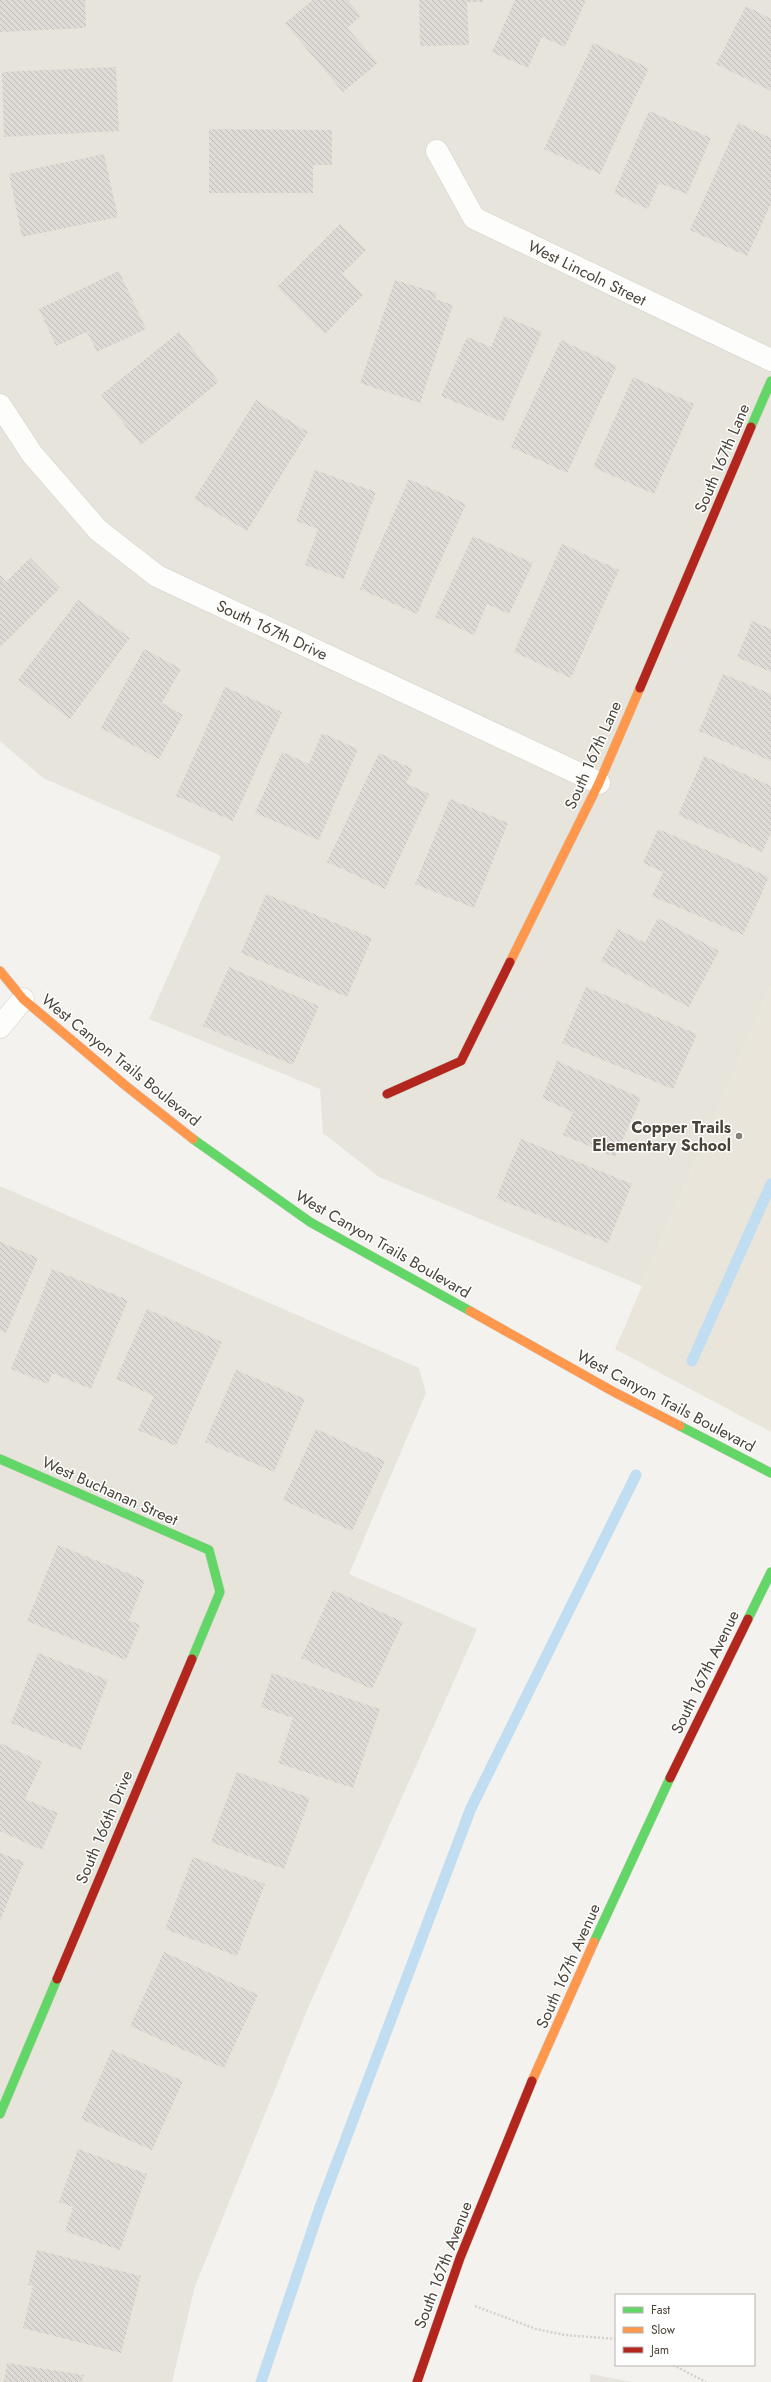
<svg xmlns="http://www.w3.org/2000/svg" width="771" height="2382" font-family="Jost,sans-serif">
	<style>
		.residential { fill: #e7e4dc }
		.education { fill: #eae5da }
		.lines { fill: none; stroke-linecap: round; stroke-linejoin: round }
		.stream { stroke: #c0ddf1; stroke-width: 11 }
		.building { fill: url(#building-back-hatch) }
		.street-casing { stroke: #d2d0cb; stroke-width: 23 }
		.fast-casing { stroke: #d3cfc5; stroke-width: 10 }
		.slow-casing { stroke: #d3cfc5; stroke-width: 10 }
		.jam-casing { stroke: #d3cfc5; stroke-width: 10 }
		.path { stroke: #d3d2cc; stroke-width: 2.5; stroke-dasharray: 2 2; stroke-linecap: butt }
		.street { stroke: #fdfdfc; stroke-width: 22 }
		.fast { stroke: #63d668; stroke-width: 9 }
		.slow { stroke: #ff974d; stroke-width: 9 }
		.jam { stroke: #b3261e; stroke-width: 9 }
		.poi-dot { fill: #868178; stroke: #fff; stroke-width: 1.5 }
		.labels { text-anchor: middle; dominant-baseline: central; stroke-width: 3; stroke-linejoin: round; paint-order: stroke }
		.street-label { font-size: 16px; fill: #4b4439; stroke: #fff }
		.poi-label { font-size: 16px; font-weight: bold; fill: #4b4439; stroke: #fff; text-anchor: end }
	</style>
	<defs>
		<pattern id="building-back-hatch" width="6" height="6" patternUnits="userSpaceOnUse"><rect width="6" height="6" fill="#dedbd6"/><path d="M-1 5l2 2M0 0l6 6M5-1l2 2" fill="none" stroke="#c0bdb8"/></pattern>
	</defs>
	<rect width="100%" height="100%" fill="#f4f2ee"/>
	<path class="residential" d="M0 0H771V987L642 1286 379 1177 323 1133 320 1089 149 1019 221 856 43 778 0 741Z
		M0 1186 419 1368 426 1393 349 1574 477 1629 308 2008 195 2286 172 2382H0Z
		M590 2374 632 2382H590Z"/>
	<path class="education" d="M771 987V1432L615 1349Z"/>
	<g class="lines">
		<path class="stream" d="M692 1361 771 1184
			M261 2382 320 2207 471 1808 636 1475"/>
	</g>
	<path class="building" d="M0 0H85L86 28 0 32Z
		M313 0H348L361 16 347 28 378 63 343 92 285 23Z
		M419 0H483V2H467L469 45 420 46Z
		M515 0H586L565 47 542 37 528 68 492 52Z
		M746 6 771 19V91L716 64Z
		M593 43 649 68 600 174 544 149Z
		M116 67 119 131 4 137 2 72Z
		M649 111 711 138 687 194 659 183 648 209 614 193Z
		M738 123 771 138V204L747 256 690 230Z
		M209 129 332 130V165H313V193H209Z
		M104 154 118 217 22 237 9 174Z
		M340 224 366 250 342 274 363 295 325 334 277 287Z
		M119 271 146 329 97 352 87 332 56 346 39 309Z
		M395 280 437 293 435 299 453 305 420 403 360 383Z
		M504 316 542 332 503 422 441 396 467 337 491 347Z
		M179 332 219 382 141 445 101 395Z
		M561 340 617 366 567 473 511 447Z
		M633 377 694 404 654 494 593 467Z
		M256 400 308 432 247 531 194 499Z
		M315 470 376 492 344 579 305 565 318 529 296 521Z
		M409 479 466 504 417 614 360 589Z
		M473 536 533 563 509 614 487 604 474 635 435 617Z
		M562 544 619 570 571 678 514 652Z
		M30 558 60 588 0 647V575L6 582Z
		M78 600 130 638 70 719 18 680Z
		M752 621 771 629V672L737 657Z
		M144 649 181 669 162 703 183 715 159 759 101 728Z
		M723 674 771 694V761L699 731Z
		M225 687 282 712 233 821 176 796Z
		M322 733 358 749 319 840 255 813 282 752 309 764Z
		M379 753 413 769 406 783 429 794 385 889 327 862Z
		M704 756 771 786V832L762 852 678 815Z
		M450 799 508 823 474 908 415 884Z
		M658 829 769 877 743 935 652 896 663 872 643 863Z
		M266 894 372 938 347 997 241 953Z
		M658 918 719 951 689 1007 601 961 618 929 645 943Z
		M229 967 319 1006 293 1065 203 1026Z
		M586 987 697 1034 673 1089 562 1043Z
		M557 1061 641 1098 615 1157 563 1135 573 1112 542 1098Z
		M521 1139 632 1184 608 1243 496 1198Z
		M0 1242 38 1258 6 1333 0 1330Z
		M52 1269 128 1300 91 1389 52 1373 48 1384 11 1369Z
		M147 1309 222 1342 176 1446 138 1430 154 1396 116 1379Z
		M236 1370 305 1399 274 1472 205 1442Z
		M316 1429 385 1461 352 1531 283 1500Z
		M58 1545 145 1580 129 1620 140 1625 126 1660 27 1621Z
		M333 1590 403 1622 372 1689 301 1658Z
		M38 1653 108 1680 81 1750 11 1723Z
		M272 1673 380 1709 353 1788 278 1763 293 1718 261 1707Z
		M0 1743 42 1762 25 1799 58 1813 42 1850 0 1831Z
		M237 1772 310 1798 284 1869 211 1842Z
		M0 1853 24 1862 0 1921Z
		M193 1857 265 1884 237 1956 165 1929Z
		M164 1952 258 1995 224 2068 130 2026Z
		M112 2050 183 2081 152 2150 81 2119Z
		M78 2149 147 2174 120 2250 65 2231 73 2207 59 2202Z
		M37 2250 141 2276 121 2353 23 2328 33 2286 28 2285Z
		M7 2363 84 2375 82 2382H4Z"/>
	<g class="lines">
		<g class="street-casing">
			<path id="street" d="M437 151 474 218 771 360
				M0 405 32 454 98 530 157 576 599 783
				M0 1027 23 999"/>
		</g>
		<g class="fast-casing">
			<path id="fast" d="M751 427 771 381
				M193 1139 310 1222 470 1311
				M680 1426 771 1473
				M0 1459 209 1550 220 1592 192 1659
				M748 1619 771 1572
				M594 1942 670 1778
				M0 2114 57 1979"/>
		</g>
		<g class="slow-casing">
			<path id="slow" d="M510 962 599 783 640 688
				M0 971 23 999 126 1086 193 1139
				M470 1311 614 1392 680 1426
				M532 2081 594 1942"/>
		</g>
		<g class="jam-casing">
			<path id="jam" d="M640 688 751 427
				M387 1094 461 1061 510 962
				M670 1778 748 1619
				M57 1979 192 1659
				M417 2382 460 2258 532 2081"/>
		</g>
		<path class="path" d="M475 2306 536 2329 565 2335 616 2339
			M673 2365 706 2382"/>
		<use href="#street" class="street"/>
		<use href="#fast" class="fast"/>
		<use href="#slow" class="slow"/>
		<use href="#jam" class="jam"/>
	</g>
	<circle class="poi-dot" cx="739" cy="1136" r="4"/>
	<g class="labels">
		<g class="street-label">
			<text transform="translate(587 273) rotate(26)">West Lincoln Street</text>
			<text transform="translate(722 458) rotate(-67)">South 167th Lane</text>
			<text transform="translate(272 630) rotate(25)">South 167th Drive</text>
			<text transform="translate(593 755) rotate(-66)">South 167th Lane</text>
			<text transform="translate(121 1060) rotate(39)">West Canyon Trails Boulevard</text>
			<text transform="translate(383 1244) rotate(30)">West Canyon Trails Boulevard</text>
			<text transform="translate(666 1401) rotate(28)">West Canyon Trails Boulevard</text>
			<text transform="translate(110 1491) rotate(24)">West Buchanan Street</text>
			<text transform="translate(705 1672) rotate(-64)">South 167th Avenue</text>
			<text transform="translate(104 1827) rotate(-67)">South 166th Drive</text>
			<text transform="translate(568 1966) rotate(-66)">South 167th Avenue</text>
			<text transform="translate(443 2265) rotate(-69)">South 167th Avenue</text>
		</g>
		<g class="poi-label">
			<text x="731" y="1127">Copper Trails<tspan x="731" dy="18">Elementary School</tspan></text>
		</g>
	</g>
	<rect x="615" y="2294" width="140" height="72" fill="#ffffff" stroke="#b7b4b0"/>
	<rect x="623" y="2307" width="20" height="6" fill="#63d668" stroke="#b7b4b0"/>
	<text x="651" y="2314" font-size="12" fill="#4b4439">Fast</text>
	<rect x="623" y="2327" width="20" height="6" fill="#ff974d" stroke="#b7b4b0"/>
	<text x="651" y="2334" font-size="12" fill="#4b4439">Slow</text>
	<rect x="623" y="2347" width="20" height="6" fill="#b3261e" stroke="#b7b4b0"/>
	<text x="651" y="2354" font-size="12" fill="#4b4439">Jam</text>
</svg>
